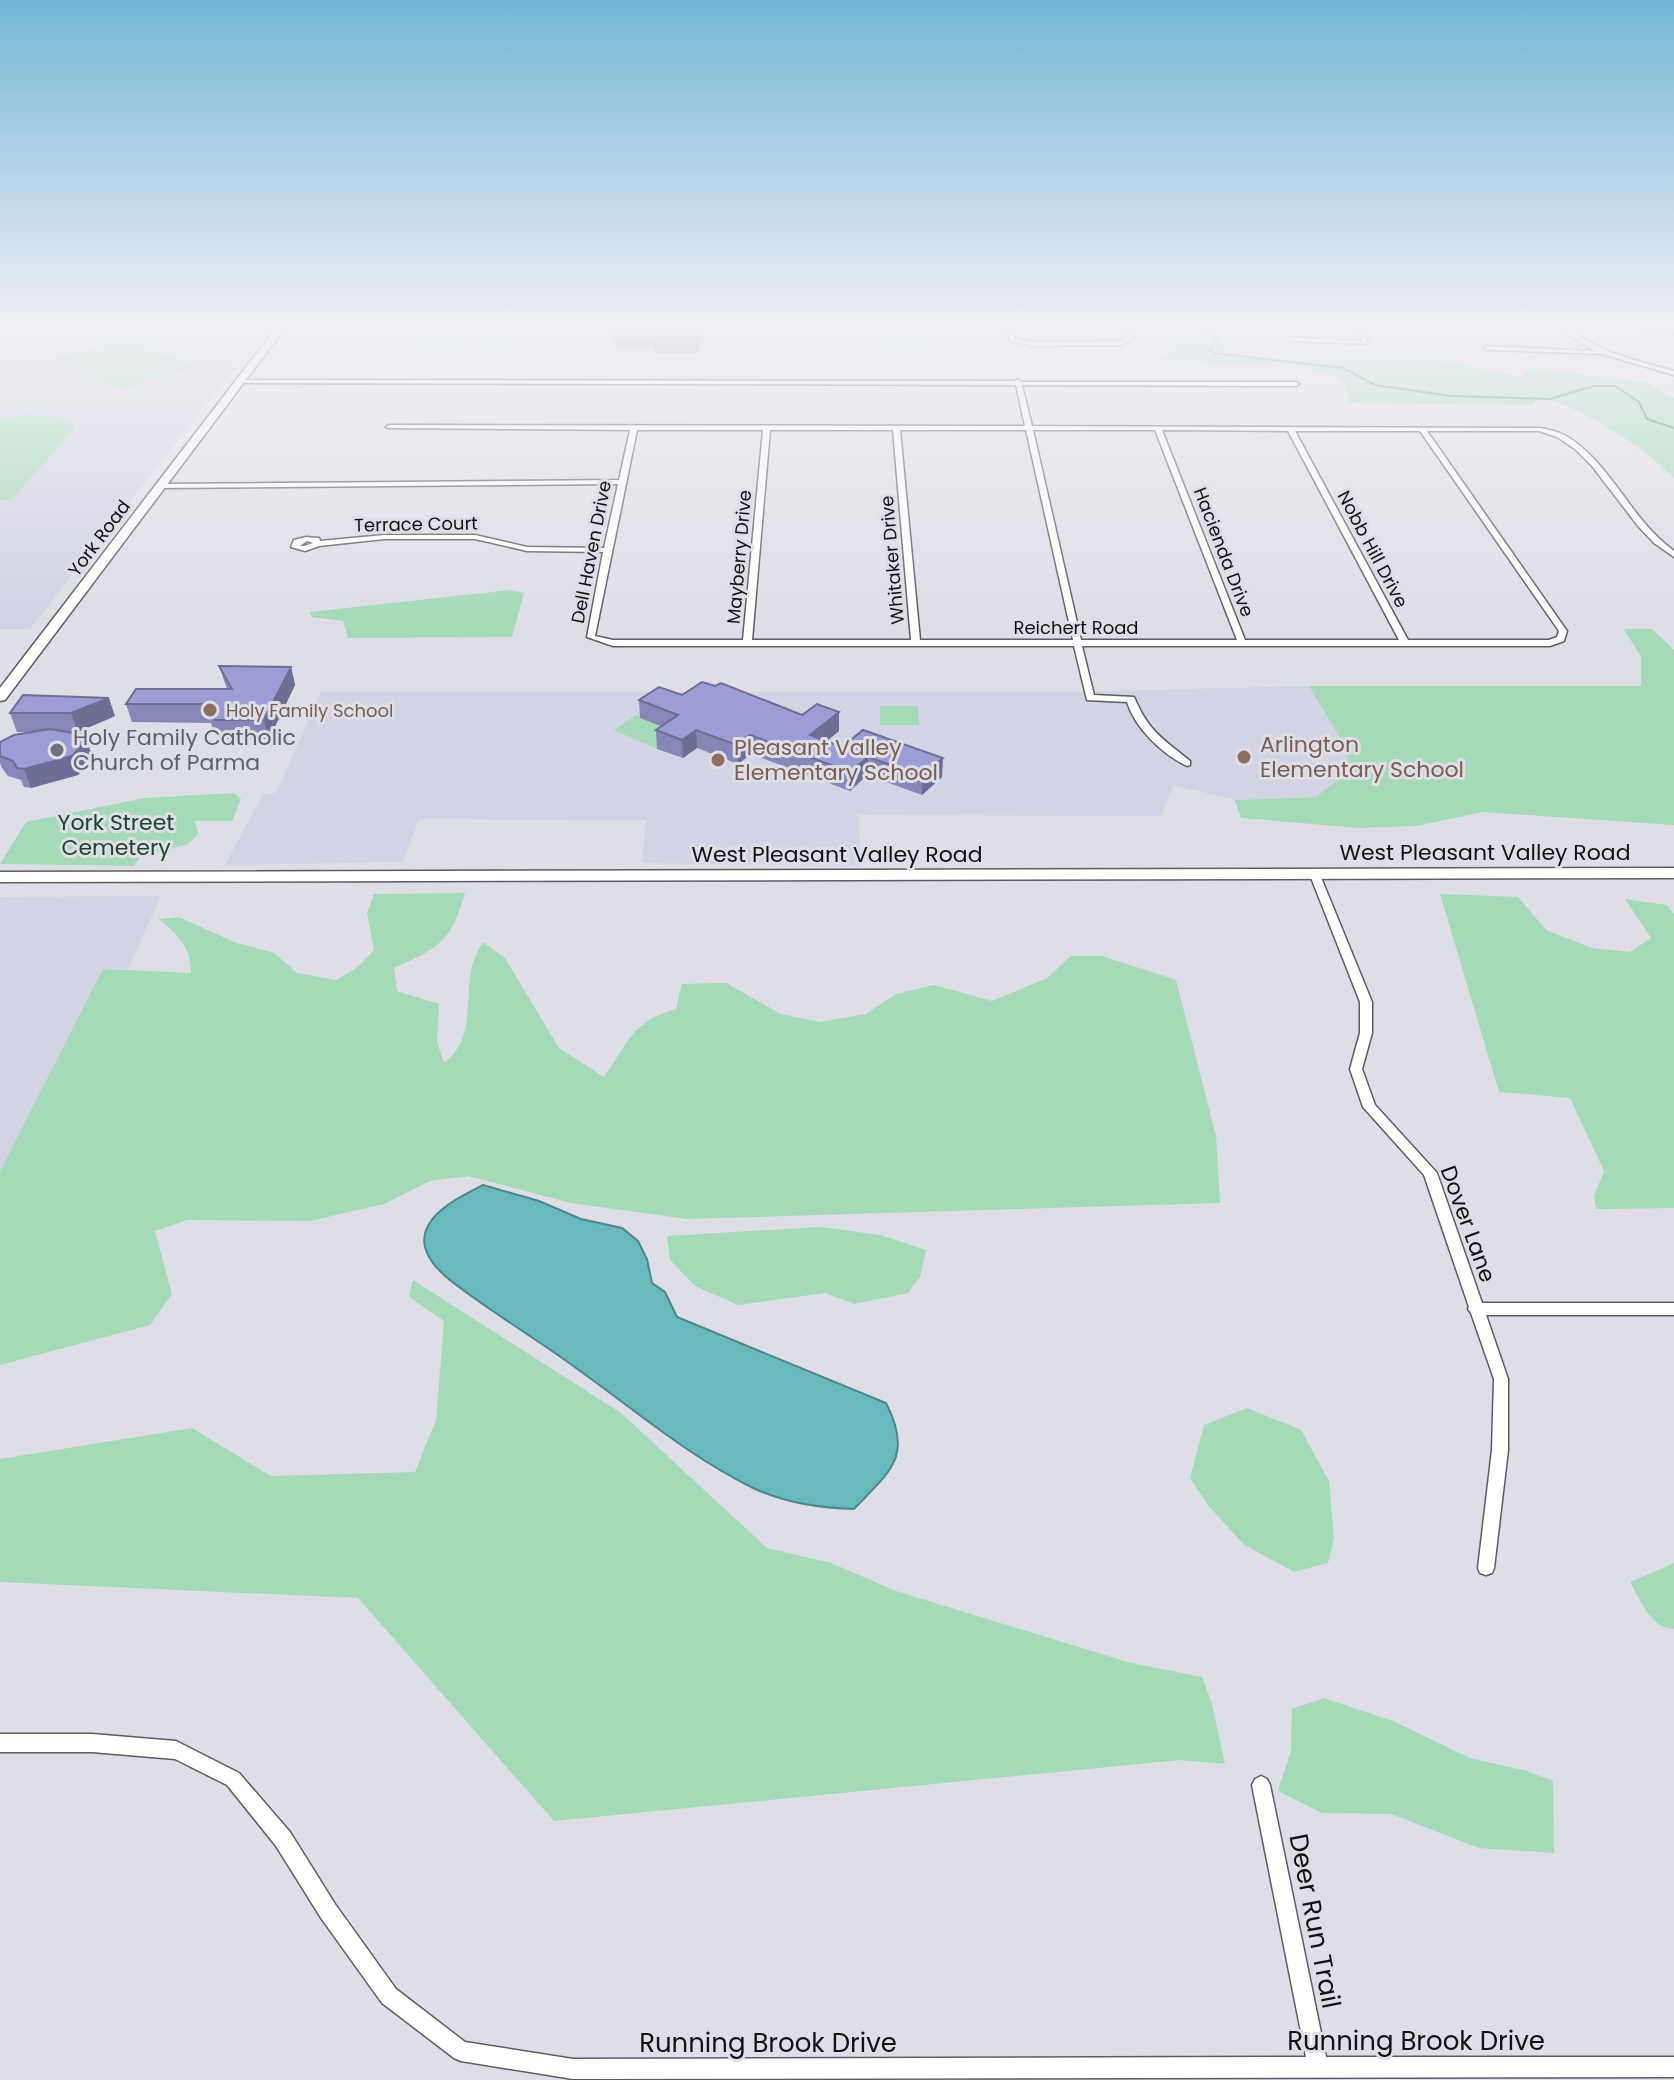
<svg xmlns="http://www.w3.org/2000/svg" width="1674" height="2080" font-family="Poppins,sans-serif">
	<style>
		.built { fill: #d2d3e3 }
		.green { fill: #a5dab8 }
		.water { fill: #67b9bc; stroke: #4e878a; stroke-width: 2 }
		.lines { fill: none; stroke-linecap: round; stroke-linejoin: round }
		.stream { stroke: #4e878a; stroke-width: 2 }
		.minor-casing { stroke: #5c5c64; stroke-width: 3 }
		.secondary-casing { stroke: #5c5c64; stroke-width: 3 }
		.minor { fill: #fff; fill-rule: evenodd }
		.secondary { fill: #fff; fill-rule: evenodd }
		.wall { fill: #8687b6 }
		.shaded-wall { fill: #6d6e94 }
		.building { fill: #9c9dd4; stroke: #6d6e94; stroke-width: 2 }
		.education-dot { fill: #8d6e63; stroke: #dedee7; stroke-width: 3 }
		.worship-dot { fill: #6b7280; stroke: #dedee7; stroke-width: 3 }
		.labels { text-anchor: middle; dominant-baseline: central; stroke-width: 6; stroke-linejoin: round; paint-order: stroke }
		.far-street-label { font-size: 18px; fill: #121216; stroke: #dedee7 }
		.far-education-label { font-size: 18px; fill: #785e54; stroke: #dedee7; text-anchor: start }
		.worship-label { font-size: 22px; fill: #5b616d; stroke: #dedee7; text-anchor: start }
		.education-label { font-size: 22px; fill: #785e54; stroke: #dedee7; text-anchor: start }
		.park-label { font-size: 22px; fill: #19462d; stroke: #dedee7 }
		.street-label { font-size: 22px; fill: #121216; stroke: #dedee7 }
		.near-street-label { font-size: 26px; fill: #121216; stroke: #dedee7 }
	</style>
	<rect width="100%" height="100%" fill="#dedee7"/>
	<path class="built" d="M0 324H269L30 629H0Z
		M480 324H951L962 361 458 362Z
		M1309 686 1343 743 1350 770 1316 797 1235 800 1173 785 1161 816 859 815 860 866 642 863 646 820 419 819 403 862 225 865 263 794 276 793 321 692H1061Z
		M161 896 128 969H103L0 1171V897Z"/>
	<path class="green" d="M449 324H480L467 346H400L424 334 452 331Z
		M488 324H548L538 338 509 344 478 342Z
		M876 324H927L930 344H877Z
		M1173 324H1208L1230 353 1265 360 1434 359 1521 377 1531 368 1647 383 1674 398V478C1643 446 1581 406 1538 397L1533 405 1349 403 1345 383 1331 374 1309 367 1161 360 1184 336Z
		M126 338 196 366 122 390 53 360Z
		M21 415 57 416 73 423 74 429 11 500H0V420Z
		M510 590 524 593 512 637 348 638 343 621 312 617 310 612Z
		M1624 629H1652L1674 650V825L1483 812 1416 826 1360 828 1241 818 1235 800 1316 797 1350 770 1343 743 1309 686H1641V657Z
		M880 706H918L919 725H880Z
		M636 715 679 733 657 749 614 730Z
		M234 793 241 799 232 821H195L198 834 188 844 139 858 134 866 0 864 26 822 145 798Z
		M465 893C451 942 439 948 394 968L397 991 439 1004 437 1042 444 1063C476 1039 464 1000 472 966 474 958 479 949 483 942L505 958 559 1048 604 1077C629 1043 630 1022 676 1009L682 984 726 983 781 1014 820 1022 866 1014 896 994 934 985 992 1001 1047 978 1071 956H1102L1176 980 1216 1136 1220 1203 687 1219 571 1203 468 1176 430 1181 384 1204 310 1221 187 1220 155 1231 172 1294 150 1325 0 1365V1171L103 969 191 973C191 947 179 936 159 919L179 917 234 942 274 953 297 973 336 980 358 967 374 950 367 913 374 894Z
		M1440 894 1518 897 1546 930 1592 948 1630 952 1651 938 1625 899 1667 905 1674 914V1208L1596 1209 1594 1196 1604 1171 1570 1098 1499 1092Z
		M821 1227 880 1235 926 1250 920 1277 908 1293 854 1304 825 1293 738 1305 695 1286 670 1260 667 1236Z
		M413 1280 621 1413 767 1548 831 1563 896 1591 1131 1663 1202 1677 1212 1704 1225 1764 1180 1760 554 1821 358 1598 0 1582V1459L192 1428 271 1476 415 1472 436 1420 444 1321 409 1297Z
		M1247 1408 1301 1430 1329 1481 1334 1538 1328 1563 1294 1572 1243 1544 1208 1505 1190 1478 1204 1425Z
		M1674 1563V1629C1651 1629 1640 1599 1630 1582Z
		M1324 1698 1393 1721 1470 1758 1527 1771 1553 1781 1554 1853 1479 1848 1391 1814 1322 1813 1278 1791 1291 1751 1292 1709Z"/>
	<path class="water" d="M483 1185 539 1201 581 1219 622 1228 638 1241 647 1259 652 1283 665 1292 677 1317 886 1403C914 1457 889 1472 854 1509 818 1508 785 1503 753 1488 688 1456 635 1410 576 1368 535 1338 491 1312 451 1281 441 1273 428 1260 425 1247 418 1216 461 1196 483 1185Z"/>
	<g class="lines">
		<path class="stream" d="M1200 324 1217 341 1209 350 1215 353 1343 368 1375 385 1451 396 1550 399 1594 386H1615L1639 402 1647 419 1674 428
			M1515 324 1551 327
			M1574 328 1653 330 1674 335"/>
		<g class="minor-casing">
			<path id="minor" d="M1001 324H1007L1015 339 1033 342 1120 341 1127 337 1118 324H1124L1134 338 1121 345 1033 346 1011 341Z
				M1351 324H1357L1369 344 1287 341 1284 339 1287 337 1362 341Z
				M1556 324H1563C1596 352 1634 360 1674 371V375L1602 354 1487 350 1484 348 1487 346 1595 351 1570 336Z
				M1018 379 1021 382H1296L1299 384 1296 386 1022 385 1032 426 1541 428C1547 429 1554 431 1560 433 1594 448 1619 492 1642 520 1652 532 1662 542 1674 551V557L1654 543 1638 526 1592 466 1575 449 1557 437 1539 431H1427L1567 631 1564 641 1550 646H1082L1094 695 1134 697C1149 732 1162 738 1190 761V765L1187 766C1162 754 1135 728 1127 702L1087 700 1074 646H613L587 637 603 552 527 551 475 539H384L319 546 305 551 291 547 294 540 306 537 319 538 320 541 384 535H475L527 547 604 548 618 484 160 488 156 486 160 484 619 480 630 430 387 428 386 427 389 425 1025 426 1016 385 238 383V381L240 380 1015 381ZM637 430H763L743 640H613L595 636ZM770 430H893L911 640H752ZM900 430H1026L1073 640H920ZM1033 430H1155L1237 640H1081ZM1162 430 1288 431 1399 640H1245ZM1295 431H1420L1559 631 1557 637 1549 640H1408ZM307 541 313 543 304 546H300Z
				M1315 872 1320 875 1372 1002V1033L1362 1069 1375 1105 1437 1173 1482 1303H1674V1315H1486L1508 1379V1450L1494 1568 1492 1573 1486 1575 1480 1573 1478 1568 1492 1450 1494 1379 1471 1313 1468 1309 1469 1307 1424 1175 1363 1107 1350 1069 1360 1033V1002L1310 875Z
				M0 1734H92L176 1741 239 1773 290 1832 335 1904 396 1989 465 2042 573 2059 1306 2057 1252 1785 1255 1779 1261 1776 1267 1779 1270 1785 1326 2057H1674V2077L573 2079 461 2061 454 2058 382 2003 321 1918 276 1846 227 1785 175 1759 92 1752H0Z"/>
		</g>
		<g class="secondary-casing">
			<path id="secondary" d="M279 324H288L5 700 0 701V688Z
				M1674 868V878L0 882V872Z"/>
		</g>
		<use href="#minor" class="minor"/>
		<use href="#secondary" class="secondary"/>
	</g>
	<path class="wall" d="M703 324 698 353H655L654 347H614L613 340Z
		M219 666 291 667 295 685 269 739H221L215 735 211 723 132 722 126 704 227 689Z
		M23 695 115 716 78 732H67L85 735 91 753 90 763 78 775 31 788 24 787 21 780 8 776 2 768 0 763V742L32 732H17L10 713Z
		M682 695 839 731 826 741 942 777 922 795 867 775 850 791 751 754 738 764 697 748 683 758 657 749 656 730 661 726 640 718 639 700Z"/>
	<path class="shaded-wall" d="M701 324H703L698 353 697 346Z
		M291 667 295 685 269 739 264 720Z
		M109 698 115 716 78 732 71 713Z
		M839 712V731L811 754 810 735Z
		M696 730 697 748 683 758 682 740Z
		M85 735 91 753 90 763 78 775 31 788 24 769Z
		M750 735 751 754 738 764 737 745Z
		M868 757 867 775 850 791V772Z
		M943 758 942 777 922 795V776Z"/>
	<path class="building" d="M618 324H701L697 346H654L655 340H613Z
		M219 666 291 667 264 720H216L210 716 216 704H126L136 689H232Z
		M702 682 715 686 721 683 802 715 817 704 839 712 810 735 842 747 863 730 943 758 922 776 868 757 850 772 750 735 737 745 696 730 682 740 656 730 678 715 639 700 659 687 682 695Z
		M23 695 109 698 71 713H10Z
		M50 729 85 735 83 744 72 756 24 769 17 768 13 761 0 756V742L14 735Z"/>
	<linearGradient id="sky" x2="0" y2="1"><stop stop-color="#74b6d6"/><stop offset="0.53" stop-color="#f0f0f4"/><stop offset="1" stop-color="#f0f0f4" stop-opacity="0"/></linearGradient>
	<rect width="1674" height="616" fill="url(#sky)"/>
	<g class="education-dot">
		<circle cx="210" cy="710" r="8"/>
		<circle cx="1244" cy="757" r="8"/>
		<circle cx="718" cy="760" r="8"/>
	</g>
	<circle class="worship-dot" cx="57" cy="750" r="8"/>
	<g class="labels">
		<g class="far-street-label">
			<text transform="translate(416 524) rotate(-1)">Terrace Court</text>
			<text transform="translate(99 538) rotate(-53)">York Road</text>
			<text transform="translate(1373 549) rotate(62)">Nobb Hill Drive</text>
			<text transform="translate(591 552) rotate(-79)">Dell Haven Drive</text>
			<text transform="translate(1224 552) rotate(69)">Hacienda Drive</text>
			<text transform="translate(739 557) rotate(-85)">Mayberry Drive</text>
			<text transform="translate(892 560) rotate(-95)">Whitaker Drive</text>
			<text x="1076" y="627">Reichert Road</text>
		</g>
		<g class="far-education-label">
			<text x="226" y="710">Holy Family School</text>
		</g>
		<g class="worship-label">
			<text x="73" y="737">Holy Family Catholic<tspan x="73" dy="25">Church of Parma</tspan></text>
		</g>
		<g class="education-label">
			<text x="1260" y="744">Arlington<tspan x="1260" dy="25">Elementary School</tspan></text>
			<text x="734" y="747">Pleasant Valley<tspan x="734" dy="25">Elementary School</tspan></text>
		</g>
		<g class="park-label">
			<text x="116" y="822">York Street<tspan x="116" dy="25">Cemetery</tspan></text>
		</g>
		<g class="street-label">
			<text x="1485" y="852">West Pleasant Valley Road</text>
			<text x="837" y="854">West Pleasant Valley Road</text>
			<text transform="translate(1468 1224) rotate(70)">Dover Lane</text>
		</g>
		<g class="near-street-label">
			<text transform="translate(1315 1921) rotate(79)">Deer Run Trail</text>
			<text x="1416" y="2041">Running Brook Drive</text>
			<text x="768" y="2043">Running Brook Drive</text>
		</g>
	</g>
</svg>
